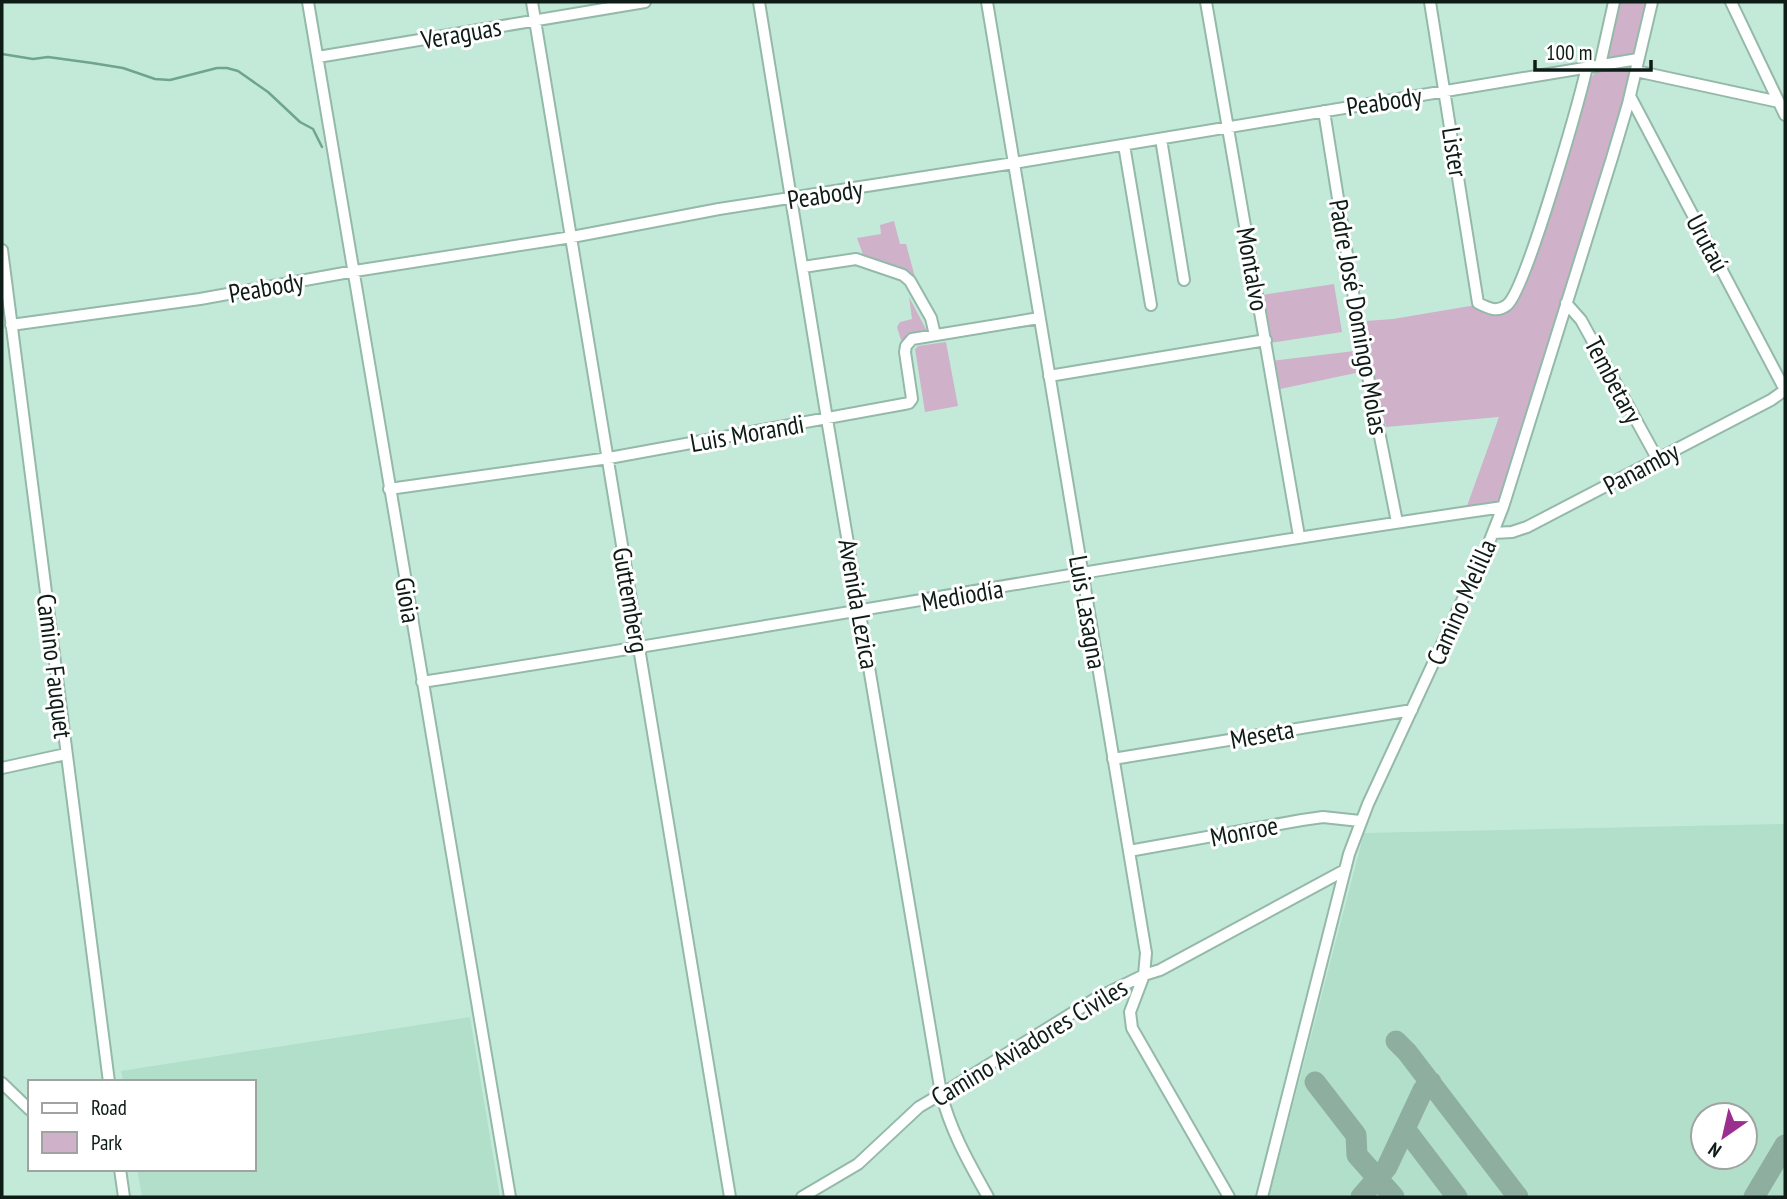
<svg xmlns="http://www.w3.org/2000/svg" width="1787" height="1199" font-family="'PT Sans Narrow',sans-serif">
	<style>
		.built { fill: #b1dfca; fill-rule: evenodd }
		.green { fill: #cfb1c9 }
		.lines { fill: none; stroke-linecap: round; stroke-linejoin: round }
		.stream { stroke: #6fa48e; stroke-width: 2.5 }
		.taxiway { stroke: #8eaea0; stroke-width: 21 }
		.minor-casing { stroke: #94b9a9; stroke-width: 14 }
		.minor { stroke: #fff; stroke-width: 10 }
		.labels { text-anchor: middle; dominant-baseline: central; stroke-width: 6; stroke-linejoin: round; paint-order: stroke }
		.street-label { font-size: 26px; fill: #0e1c17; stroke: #fff }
	</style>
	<rect width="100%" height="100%" fill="#c3ead9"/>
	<path class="built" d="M1785 824V1197H1269L1364 833ZM1703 1115H1745V1157H1703Z
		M470 1017 500 1197H142L137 1169H254V1082H123L121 1071Z"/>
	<path class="green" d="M1617 2H1650L1637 53 1611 58 1606 54Z
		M1630 66 1633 72 1501 500 1498 503 1467 506 1499 417 1386 427 1370 370 1280 389 1271 361 1371 349 1366 321 1393 319 1476 305 1512 307 1519 300 1592 76 1598 71Z
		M894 221 900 244H906L915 277 864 257 857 238 881 234 880 225Z
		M1334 284 1342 332 1270 343 1262 295Z
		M909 297 928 333 902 343 897 327 900 322 912 319Z
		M946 342 958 406 925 412 915 349 918 346Z"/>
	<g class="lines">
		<path class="stream" d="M2 54 33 59 48 57 92 63 123 68 155 79 170 80 217 68H227L238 71 268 92 300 122 313 129 322 147"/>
		<path class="taxiway" d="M1396 1041 1407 1052 1518 1197
			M1315 1082 1356 1135 1357 1155 1394 1197
			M1406 1130 1457 1197
			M1361 1197 1387 1167 1423 1090 1431 1082
			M1754 1197 1785 1145"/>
		<g class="minor-casing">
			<path id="minor" d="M308 2 510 1197
				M532 2 730 1197
				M759 2 827 419 941 1093C951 1132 969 1163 988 1197
				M987 2 1146 953 1144 975 1130 1012 1132 1028 1229 1197
				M1206 2 1299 536
				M1430 2 1478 303C1488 308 1497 313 1507 305 1526 290 1579 101 1587 67
				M1731 2 1785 115
				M318 57 645 2
				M1600 65 1614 2
				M1636 71 1779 102
				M1324 111 1360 336 1397 522
				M1161 139 1184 280
				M1124 145 1151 305
				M2 250 109 1082
				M803 267 856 259 903 275 910 281 931 318 935 335
				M1566 303 1581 320 1658 460
				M11 325 200 299 355 271 572 237 719 209 1014 163 1638 59
				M1049 376 1266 340
				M389 489 609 458 904 404 909 403 912 399 905 352 906 346 912 339 1039 318
				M1493 533 1512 532 1527 527 1771 400 1785 390 1630 96
				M422 682C783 626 1142 559 1503 507
				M1113 759 1412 710
				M2 768 66 754
				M1129 851 1302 820 1323 817 1360 821
				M2 1083 30 1110
				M120 1169 124 1197
				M802 1197 858 1164 919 1107 953 1087 1095 999 1144 975 1160 970 1345 870
				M1262 1197 1349 854 1368 804 1488 545 1503 507 1612 158 1628 104 1652 2"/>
		</g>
		<use href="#minor" class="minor"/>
	</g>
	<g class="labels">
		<g class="street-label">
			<text transform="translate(461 33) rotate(-10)">Veraguas</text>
			<text transform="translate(1384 101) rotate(-9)">Peabody</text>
			<text transform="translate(1455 152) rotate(81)">Lister</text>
			<text transform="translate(825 194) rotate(-9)">Peabody</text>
			<text transform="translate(1708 243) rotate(62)">Urutaú</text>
			<text transform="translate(1253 269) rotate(80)">Montalvo</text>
			<text transform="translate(266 287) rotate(-10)">Peabody</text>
			<text transform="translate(1359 317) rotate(80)">Padre José Domingo Molas</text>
			<text transform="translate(1614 380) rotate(62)">Tembetary</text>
			<text transform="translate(747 433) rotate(-10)">Luis Morandi</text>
			<text transform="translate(1641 468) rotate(-28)">Panamby</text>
			<text transform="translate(962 595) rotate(-10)">Mediodía</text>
			<text transform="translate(408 600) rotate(80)">Gioia</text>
			<text transform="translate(631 600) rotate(80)">Guttemberg</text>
			<text transform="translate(1461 602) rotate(-66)">Camino Melilla</text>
			<text transform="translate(859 604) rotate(80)">Avenida Lezica</text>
			<text transform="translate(1088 612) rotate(80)">Luis Lasagna</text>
			<text transform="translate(55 666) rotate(83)">Camino Fauquet</text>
			<text transform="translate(1262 734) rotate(-10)">Meseta</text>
			<text transform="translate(1244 831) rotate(-11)">Monroe</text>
			<text transform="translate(1029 1042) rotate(-31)">Camino Aviadores Civiles</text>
		</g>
	</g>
	<rect width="1787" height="1199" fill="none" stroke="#0e1c17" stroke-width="7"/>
	<rect x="28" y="1080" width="228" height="91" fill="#ffffff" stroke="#9fa4a2" stroke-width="2"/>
	<rect x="42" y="1103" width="35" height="10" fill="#ffffff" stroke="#9fa4a2" stroke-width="2"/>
	<text x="91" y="1115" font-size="21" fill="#0e1c17">Road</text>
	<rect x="42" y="1132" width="35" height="21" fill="#cfb1c9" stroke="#9fa4a2" stroke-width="2"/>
	<text x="91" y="1150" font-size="21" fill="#0e1c17">Park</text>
	<g transform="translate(1724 1136) rotate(214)"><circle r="33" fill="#ffffff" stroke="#9fa4a2" stroke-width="2"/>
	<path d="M0-5L12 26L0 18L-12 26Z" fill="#9b2f8f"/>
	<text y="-10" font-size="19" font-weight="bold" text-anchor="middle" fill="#0e1c17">N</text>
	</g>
	<path d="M1535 60v10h116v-10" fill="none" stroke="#0e1c17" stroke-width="3.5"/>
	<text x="1546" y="60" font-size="21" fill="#0e1c17" stroke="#ffffff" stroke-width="5" paint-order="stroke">100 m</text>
</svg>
